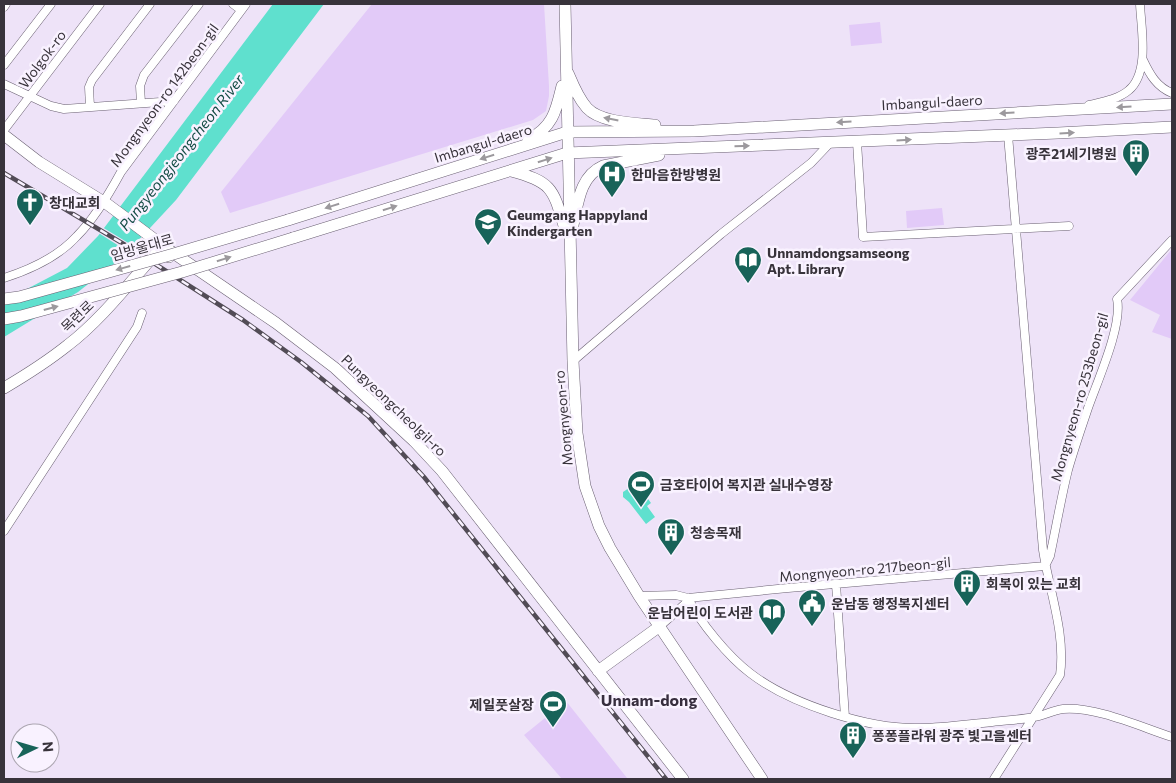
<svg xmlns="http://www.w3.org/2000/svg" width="1176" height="783" font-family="Commissioner,'Noto Sans KR',sans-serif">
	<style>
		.green { fill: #e2caf8 }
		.water { fill: #5fe0ce }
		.pier { fill: #eee3f8 }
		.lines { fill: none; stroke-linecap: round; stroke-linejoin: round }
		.street-casing { stroke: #6a6072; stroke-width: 9 }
		.secondary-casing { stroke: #6a6072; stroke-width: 12 }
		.street { stroke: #fff; stroke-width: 8 }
		.secondary { stroke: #fff; stroke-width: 11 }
		.rail-casing { stroke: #524c56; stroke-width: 4.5 }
		.rail { stroke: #f9f2ff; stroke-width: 2.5; stroke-dasharray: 8; stroke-linecap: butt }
		.secondary-bridge-casing { stroke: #6a6072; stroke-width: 12; stroke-linecap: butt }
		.secondary-bridge { stroke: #fff; stroke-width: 11 }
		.oneway { fill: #9c999d }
		.labels { text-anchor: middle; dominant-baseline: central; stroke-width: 5; stroke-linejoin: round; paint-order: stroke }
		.street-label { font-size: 14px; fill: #38333b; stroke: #f9f2ff }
		.poi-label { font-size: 14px; font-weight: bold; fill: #38333b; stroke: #f9f2ff; text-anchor: start }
		.water-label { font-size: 15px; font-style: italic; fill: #154d46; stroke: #f9f2ff }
		.quarter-label { font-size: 16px; font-weight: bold; fill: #372e3e; stroke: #f9f2ff }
	</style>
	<rect width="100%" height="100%" fill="#eee3f8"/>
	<path class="green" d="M372 4H544L549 86V96L546 111 533 120 230 213 221 192Z
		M880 22 882 43 851 46 849 25Z
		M942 208 944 225 907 228 906 211Z
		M1172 249V339L1152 332 1160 315 1130 300Z
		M566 701 627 778 626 779H562L524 735Z"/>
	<path class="water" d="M273 4H324L176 200 124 256 78 292 4 337V301L67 268 98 236Z
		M629 488 634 490 642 499 646 496 651 503 647 506 655 517 646 524 629 502 623 497V492Z"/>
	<path class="pier" d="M102 227 135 247 130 253 97 232Z"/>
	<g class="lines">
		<g class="street-casing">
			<path id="street" d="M233 4 241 10
				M4 7 6 4
				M1143 60C1150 75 1157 87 1172 93
				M4 65 51 4
				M4 84 51 106 64 109 174 101
				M141 103 140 86 144 75 199 4
				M1089 105C1102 102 1119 99 1129 90 1150 72 1141 28 1140 4
				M90 107 89 87 92 80 150 4
				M4 130 100 4
				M857 142 863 237 1069 226
				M4 278C29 270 59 256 77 236 95 218 109 194 121 172L246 4
				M573 361 721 234 811 163 830 143
				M4 531 137 327 142 313
				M1045 566 1050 556C1056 528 1061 498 1068 470 1074 449 1081 429 1088 408 1097 382 1123 325 1117 299L1172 240
				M836 584 845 717
				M639 596 676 595 688 598 788 588 1045 566
				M688 598C700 623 729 657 750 673 790 704 870 730 921 728 945 728 969 724 992 722 1006 720 1020 720 1034 717 1043 716 1053 710 1063 709 1095 706 1141 727 1172 737
				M660 626 685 604 688 598
				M994 779 1060 675C1066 634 1049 590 1043 550L1008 135"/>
		</g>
		<g class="secondary-casing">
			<path id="secondary" d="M565 4 573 361 577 433 585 486 599 526 610 548 639 596 762 779
				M568 73C573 85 578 98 587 108 601 123 635 123 655 125
				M4 135 39 162 107 204 166 248 276 323 335 368 414 441 442 471 683 779
				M528 140C553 127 556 111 562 86
				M511 171C553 182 553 189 565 229
				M288 220 567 132 694 131 1172 104
				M573 225C578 203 580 176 603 166L659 155
				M293 238 567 153 1058 133 1172 127
				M4 388C26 375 48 361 68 345 101 320 130 282 158 251L169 257
				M598 671 660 626"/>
		</g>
		<use href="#street" class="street"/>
		<use href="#secondary" class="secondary"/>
		<g class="rail-casing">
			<path id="rail" d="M4 173 127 246 243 320 301 362 368 416 424 477 666 779"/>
		</g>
		<use href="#rail" class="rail"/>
		<g class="secondary-bridge-casing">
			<path id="secondary-bridge" d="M4 299 19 297 170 255 288 220
				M4 319 21 316 182 272 293 238"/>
		</g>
		<use href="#secondary-bridge" class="secondary-bridge"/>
	</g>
	<defs><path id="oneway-solid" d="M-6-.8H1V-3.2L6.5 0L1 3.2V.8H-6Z" transform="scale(1.25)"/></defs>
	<g class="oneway">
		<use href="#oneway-solid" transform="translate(1124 107) rotate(177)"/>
		<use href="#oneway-solid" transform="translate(1007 113) rotate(177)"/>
		<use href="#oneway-solid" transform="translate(611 119) rotate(-169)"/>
		<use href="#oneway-solid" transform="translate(844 122) rotate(177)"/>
		<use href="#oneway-solid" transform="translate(1067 133) rotate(-3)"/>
		<use href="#oneway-solid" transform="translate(904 140) rotate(-3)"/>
		<use href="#oneway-solid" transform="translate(742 146) rotate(-2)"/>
		<use href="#oneway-solid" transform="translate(487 157) rotate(163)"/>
		<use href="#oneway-solid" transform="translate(545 160) rotate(-17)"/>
		<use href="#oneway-solid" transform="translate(332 206) rotate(163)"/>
		<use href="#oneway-solid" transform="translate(390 208) rotate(-17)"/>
		<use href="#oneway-solid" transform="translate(224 259) rotate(-17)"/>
		<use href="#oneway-solid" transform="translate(123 268) rotate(164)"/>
		<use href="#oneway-solid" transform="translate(51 308) rotate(-15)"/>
	</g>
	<defs>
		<g id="building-pin" transform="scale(1.4375)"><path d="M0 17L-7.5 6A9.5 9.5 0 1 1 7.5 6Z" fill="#186359" stroke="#f9f2ff"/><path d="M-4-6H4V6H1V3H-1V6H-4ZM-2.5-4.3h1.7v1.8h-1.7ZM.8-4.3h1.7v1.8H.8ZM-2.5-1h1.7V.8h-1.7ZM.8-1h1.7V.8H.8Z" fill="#fff"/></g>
		<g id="hospital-pin" transform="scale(1.4375)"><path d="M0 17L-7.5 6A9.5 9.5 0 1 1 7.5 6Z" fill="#186359" stroke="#f9f2ff"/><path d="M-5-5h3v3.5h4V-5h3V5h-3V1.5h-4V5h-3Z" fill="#fff"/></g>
		<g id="church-pin" transform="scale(1.4375)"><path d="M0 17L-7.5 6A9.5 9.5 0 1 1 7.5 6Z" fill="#186359" stroke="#f9f2ff"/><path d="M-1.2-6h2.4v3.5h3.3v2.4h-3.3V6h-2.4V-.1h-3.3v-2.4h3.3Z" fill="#fff"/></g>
		<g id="school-pin" transform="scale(1.4375)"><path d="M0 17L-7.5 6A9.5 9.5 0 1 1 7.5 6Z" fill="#186359" stroke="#f9f2ff"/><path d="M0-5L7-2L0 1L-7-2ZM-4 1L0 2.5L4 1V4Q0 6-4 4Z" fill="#fff"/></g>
		<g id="library-pin" transform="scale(1.4375)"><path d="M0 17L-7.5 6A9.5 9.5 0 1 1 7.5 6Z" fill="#186359" stroke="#f9f2ff"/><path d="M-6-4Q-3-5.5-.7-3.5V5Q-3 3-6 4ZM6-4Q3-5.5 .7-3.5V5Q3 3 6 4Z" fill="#fff"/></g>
		<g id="stadium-pin" transform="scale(1.4375)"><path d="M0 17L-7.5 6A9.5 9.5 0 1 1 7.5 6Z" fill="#186359" stroke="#f9f2ff"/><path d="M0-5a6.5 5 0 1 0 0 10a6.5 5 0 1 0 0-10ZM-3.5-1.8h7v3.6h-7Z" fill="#fff"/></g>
		<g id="civic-pin" transform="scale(1.4375)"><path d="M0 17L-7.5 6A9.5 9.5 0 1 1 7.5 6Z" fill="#186359" stroke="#f9f2ff"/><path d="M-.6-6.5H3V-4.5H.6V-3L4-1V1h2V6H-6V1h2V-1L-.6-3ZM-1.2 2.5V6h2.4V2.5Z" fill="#fff"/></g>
	</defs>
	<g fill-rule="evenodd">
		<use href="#building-pin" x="1136" y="153"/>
		<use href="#hospital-pin" x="612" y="174"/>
		<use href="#church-pin" x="30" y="202"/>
		<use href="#school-pin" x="488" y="222"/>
		<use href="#library-pin" x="748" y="260"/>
		<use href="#stadium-pin" x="641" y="484"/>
		<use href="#building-pin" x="671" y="532"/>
		<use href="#building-pin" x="967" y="583"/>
		<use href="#civic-pin" x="812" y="603"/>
		<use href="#library-pin" x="772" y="612"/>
		<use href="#stadium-pin" x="553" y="704"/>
		<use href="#building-pin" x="853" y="735"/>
	</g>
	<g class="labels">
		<g class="street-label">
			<text transform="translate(42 59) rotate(-53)">Wolgok-ro</text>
			<text transform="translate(164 95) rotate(-54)">Mongnyeon-ro 142beon-gil</text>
			<text transform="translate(932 102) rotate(-3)">Imbangul-daero</text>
			<text transform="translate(483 143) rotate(-17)">Imbangul-daero</text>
			<text transform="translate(142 247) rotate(-16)">임방울대로</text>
			<text transform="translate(77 316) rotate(-44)">목련로</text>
			<text transform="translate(1079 397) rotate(-74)">Mongnyeon-ro 253beon-gil</text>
			<text transform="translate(394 405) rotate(44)">Pungyeongcheolgil-ro</text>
			<text transform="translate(563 418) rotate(-95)">Mongnyeon-ro</text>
			<text transform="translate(865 569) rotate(-5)">Mongnyeon-ro 217beon-gil</text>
		</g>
		<g class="poi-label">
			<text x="1117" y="153" text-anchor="end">광주21세기병원</text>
			<text x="631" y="174">한마음한방병원</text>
			<text x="49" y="202">창대교회</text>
			<text x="507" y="214">Geumgang Happyland<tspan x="507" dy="16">Kindergarten</tspan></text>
			<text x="767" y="252">Unnamdongsamseong<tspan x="767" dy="16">Apt. Library</tspan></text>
			<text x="660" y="484">금호타이어 복지관 실내수영장</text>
			<text x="690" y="532">청송목재</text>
			<text x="986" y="583">회복이 있는 교회</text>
			<text x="831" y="603">운남동 행정복지센터</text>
			<text x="753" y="612" text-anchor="end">운남어린이 도서관</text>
			<text x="534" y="704" text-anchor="end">제일풋살장</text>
			<text x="872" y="735">퐁퐁플라워 광주 빛고을센터</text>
		</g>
		<g class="water-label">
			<text transform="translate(181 152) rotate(-52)">Pungyeongjeongcheon River</text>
		</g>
		<g class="quarter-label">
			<text x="649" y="699">Unnam-dong</text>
		</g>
	</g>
	<rect width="1176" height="783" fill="none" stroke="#38333b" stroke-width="10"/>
	<g transform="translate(35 748) rotate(85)"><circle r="24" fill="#f9f2ff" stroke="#aca6b1"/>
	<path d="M0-4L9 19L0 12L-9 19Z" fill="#186359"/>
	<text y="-8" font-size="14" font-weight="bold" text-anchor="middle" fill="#38333b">N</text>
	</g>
</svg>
